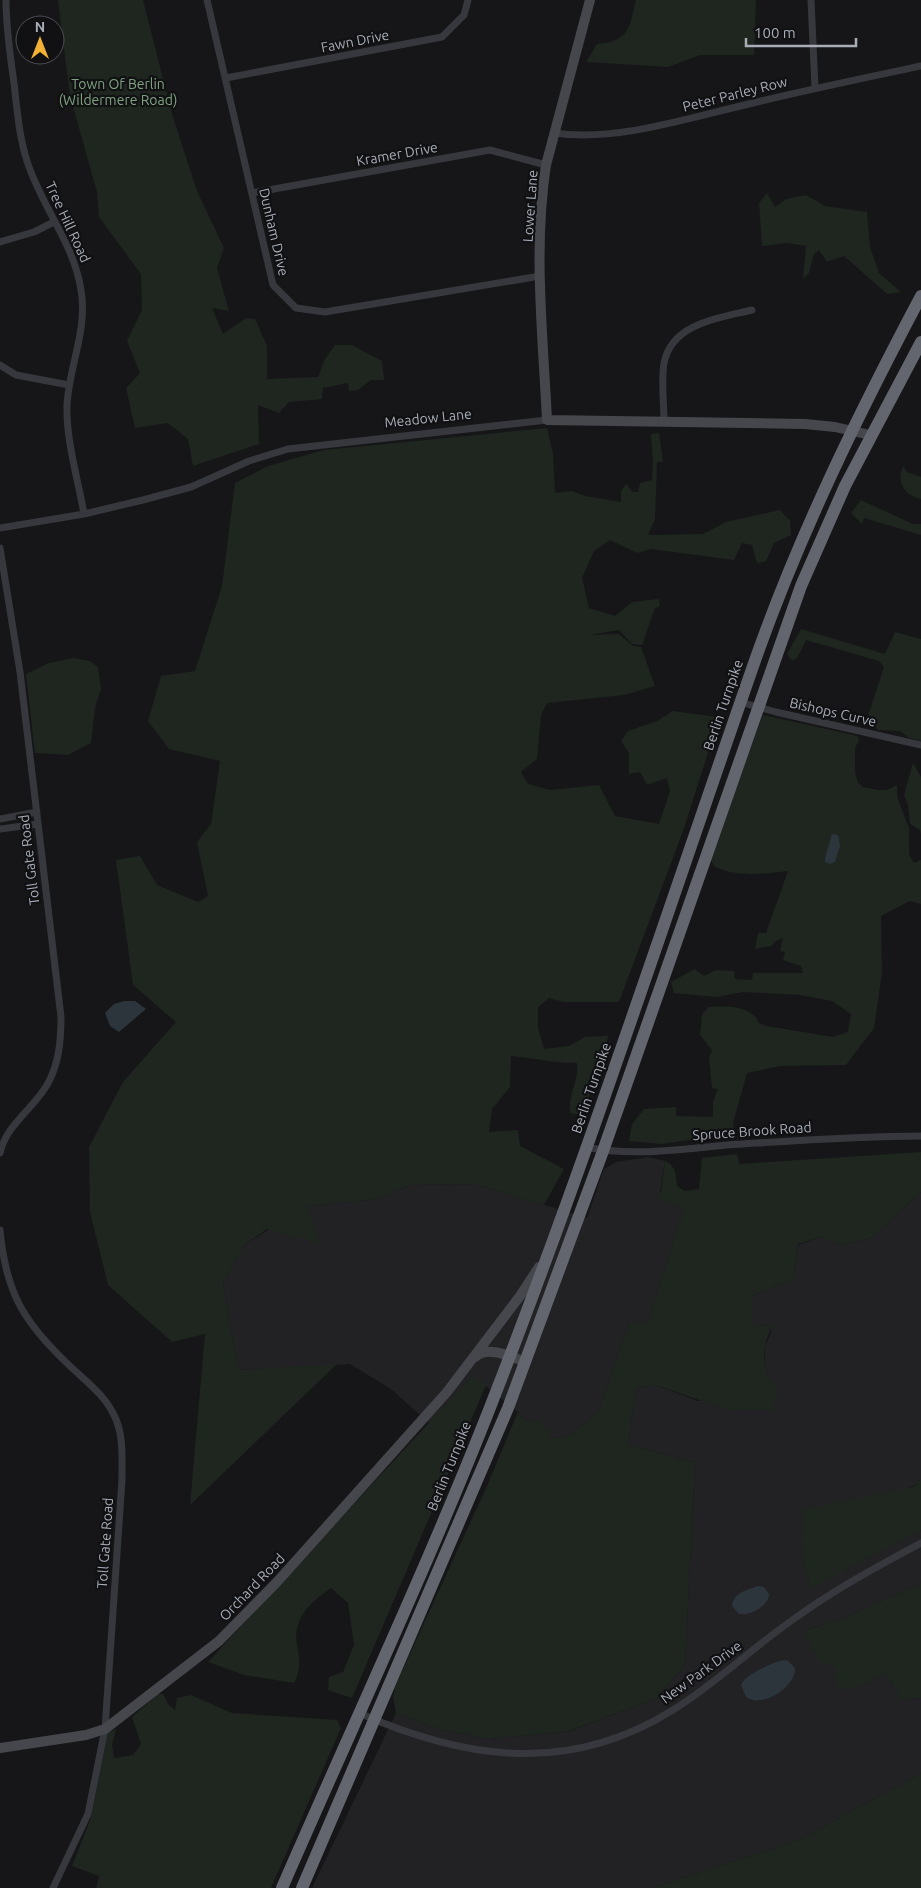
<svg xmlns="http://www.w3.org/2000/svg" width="921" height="1888" font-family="Ubuntu,sans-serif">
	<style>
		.built { fill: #222225 }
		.green { fill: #1e261f }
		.water { fill: #2c353c }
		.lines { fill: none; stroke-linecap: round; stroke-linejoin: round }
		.street { stroke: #37383d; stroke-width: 7 }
		.secondary { stroke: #45474d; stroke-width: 10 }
		.highway { stroke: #63666e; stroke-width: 12 }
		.labels { text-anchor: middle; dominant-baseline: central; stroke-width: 4.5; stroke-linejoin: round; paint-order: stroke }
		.street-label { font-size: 14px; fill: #a8adb8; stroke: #111113 }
		.park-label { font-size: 14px; fill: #7fa381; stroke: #111113 }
	</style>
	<rect width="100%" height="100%" fill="#161618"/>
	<path class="built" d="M648 1157 665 1161 660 1192 681 1206 683 1211 648 1323H629L599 1411 570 1435 553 1439 539 1420 524 1421 518 1412 473 1376 430 1424 391 1389 350 1364 238 1370 223 1284 244 1245 307 1206 379 1199 410 1185 476 1184 587 1218 604 1169 616 1162Z
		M921 1192V1482L804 1538 802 1556 811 1587 921 1530V1583L844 1618 803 1631 834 1665 862 1686 886 1674 901 1700 921 1698V1773L799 1840 652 1888H312L396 1713 442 1730 488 1739 570 1731 657 1698 685 1664 695 1463 628 1444 636 1388 655 1385 698 1401 778 1391 770 1382 765 1364V1346L771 1333V1324L752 1327V1296L793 1279 798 1245 820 1237 841 1245 871 1238Z"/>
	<path class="green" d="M58 0H143L172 114 197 191 224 248 217 268 229 311 212 308 223 334 246 318 255 319 267 346V379L318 377 325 359 335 345H352L382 361 384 380H371L358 390 349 391 348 383 323 388 322 399 289 402 279 413 258 405 259 444 193 466 188 439 168 423 135 428 126 388 140 373 127 341 142 310 141 274 99 217 97 192 70 96Z
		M636 0H756L754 55H700L668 67 586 62 597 44C630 41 629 28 636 0Z
		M767 193 775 207 786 199 806 195 825 206 867 212 870 247 879 273 901 292 887 294 844 256 827 262 819 250 814 254 809 273 803 279 806 246 787 243 762 246 759 203Z
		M547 428 553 454 555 493 572 491 585 496 621 502V491L626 484 633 492H638L640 483 652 480 653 461 651 434 659 433 663 462H657L655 519 648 535 703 534 726 522 780 510 790 521 791 535 774 543 766 561 757 563 752 545 742 543 734 560 651 549 637 553 610 540 594 551 582 578 589 608 615 616 632 602 659 599 660 606 655 608 642 645 632 644 619 630 589 635 619 634 633 646 641 647 655 686 624 695 547 703 541 715 537 759 521 772 528 784 550 790 599 785 615 816 659 824 670 791 667 778 647 785 640 772 629 774V753L621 741 628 731 657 721 673 711 717 717V725L683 831 619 1002H563L549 998 538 1007V1028L544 1049 569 1046 585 1037 608 1036 605 1052 582 1115 570 1113C568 1092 579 1083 577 1063 554 1063 533 1058 511 1056L510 1087 492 1109 489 1132 518 1130 520 1146 564 1169 544 1205 476 1184 410 1185 379 1199 307 1206 319 1244 267 1229 244 1245 223 1284 238 1370 337 1364 190 1505 205 1334 172 1342 108 1285 90 1212 89 1147 123 1082 176 1022 133 985 116 860 140 856 157 885 198 902 208 896 197 842 211 824 220 761 169 749 148 721 161 676 195 671 222 586 235 483 268 466 324 450Z
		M903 466 907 472 921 477V499C904 496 896 481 903 466Z
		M861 500 913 524H921V535L864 518 862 524 851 513Z
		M801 629 885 654 895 632 921 639V741L909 738 900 731 878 730 867 719 884 667 879 661 806 640 797 658 792 661 787 654Z
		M74 658 90 661 98 667 101 689 95 708 91 743 68 755 35 753 26 674 49 663Z
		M763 715 858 736 859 742 855 747V773L858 783 863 787 878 790H887L897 785V797L909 828V854L914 863 921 860V904L910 901 881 916 882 972 874 1028 846 1065 780 1066 747 1073 733 1123 734 1133 662 1144 629 1141 632 1124 644 1109 676 1107V1116L713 1117V1101L718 1089 712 1088 709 1058 712 1050 700 1035 702 1015 708 1007C724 1005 752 1005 759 1023L767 1026 833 1037 848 1032 851 1014 832 1001 800 995 743 992 716 997 674 993 671 982 695 969 704 976 716 970 734 971 735 979 752 980 753 973H803L801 966 783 960 785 952 780 951 783 938 774 942 772 946 755 949 758 933H766L788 871C765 874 736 877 715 867L710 859Z
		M913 763 921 777V834L920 830 910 824 908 805 904 795Z
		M921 1152V1192L871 1238 841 1245 820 1237 798 1244 793 1279 752 1296V1327L771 1324C771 1333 766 1338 765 1347 762 1363 768 1379 778 1391L772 1410H729L655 1385 636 1388 628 1444 695 1463 685 1664 657 1698 569 1731 488 1739 442 1730 396 1713 393 1696 397 1682 487 1486 518 1412 524 1421 539 1420 553 1439 570 1435 599 1411 629 1323H648L683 1211 681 1206 660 1200 665 1161C676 1166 676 1174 677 1186L685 1191 699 1189 702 1158 737 1154 739 1164Z
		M473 1375 486 1385 352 1698 328 1690 329 1677 343 1672 354 1645 348 1603 331 1588C317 1598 303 1608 298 1625 291 1644 307 1659 294 1683L244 1675 208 1662Z
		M921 1480V1530L811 1588 802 1556 804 1509 913 1487Z
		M921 1583V1698L901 1700 886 1674 862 1686 839 1690 834 1666 819 1662 803 1631 844 1618Z
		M158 1694H163L168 1704 175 1710 177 1698 191 1695 232 1713 337 1720 341 1728 271 1888H96L99 1876 72 1866 91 1818 108 1732 116 1729 112 1745 114 1758 133 1755 141 1744 132 1717Z
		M921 1773V1888H652L799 1840Z"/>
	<path class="water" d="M832 834 838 835 840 846 835 862 830 864 825 862V858Z
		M124 1001H135L146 1009 119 1032 110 1026 105 1013 114 1004Z
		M758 1586 764 1587 769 1594C769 1606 750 1616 739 1614L732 1606C734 1592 747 1590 758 1586Z
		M787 1660 795 1668C796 1687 762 1709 746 1697L741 1685C744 1675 776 1660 787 1660Z"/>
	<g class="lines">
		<path class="street" d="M6 0C6 28 10 55 14 83 17 109 19 136 27 161 41 206 74 243 81 290 88 330 69 366 67 405 66 441 78 479 84 514
			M207 0 273 285 296 308 325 312 540 276
			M811 0 815 88
			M226 78 442 37 464 15 468 0
			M554 133C617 142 688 118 749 104 806 90 864 78 921 66
			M252 193 490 150 546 165
			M0 242 34 232 54 222
			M0 365 16 375 69 385
			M664 422C664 403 661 381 664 363 672 323 719 318 752 310
			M0 528 84 514 143 500 191 487 249 461 288 449 547 420
			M0 548 20 672 61 1017C61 1041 59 1064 47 1085 33 1109 6 1125 0 1153
			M740 702 776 712 921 745
			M0 819 37 812
			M0 829 38 824
			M586 1147C632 1157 680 1149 727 1145 791 1141 856 1136 921 1136
			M0 1230C6 1295 25 1324 72 1368 87 1382 104 1395 113 1413 124 1433 122 1457 122 1480L105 1729 88 1814 53 1888
			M359 1713C466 1760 569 1775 673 1710 715 1684 751 1649 791 1621 832 1591 876 1567 921 1543"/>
		<path class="secondary" d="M590 0 546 165C533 249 543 336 547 420L805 424 835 427 870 435
			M475 1357C488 1345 511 1357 526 1362
			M0 1748 86 1735 105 1729 219 1641 277 1582 447 1392 520 1296 539 1267"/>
		<path class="highway" d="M282 1888C352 1727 427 1568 491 1405 588 1157 670 903 758 652 802 529 860 411 921 296
			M302 1888 508 1408 603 1151 801 586 845 486 921 342"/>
	</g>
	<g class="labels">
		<g class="street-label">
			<text transform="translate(355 41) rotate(-11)">Fawn Drive</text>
			<text transform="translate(735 94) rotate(-14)">Peter Parley Row</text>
			<text transform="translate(397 154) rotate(-10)">Kramer Drive</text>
			<text transform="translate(530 206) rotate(-86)">Lower Lane</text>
			<text transform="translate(68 222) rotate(65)">Tree Hill Road</text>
			<text transform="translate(274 232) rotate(77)">Dunham Drive</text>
			<text transform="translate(428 418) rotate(-6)">Meadow Lane</text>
			<text transform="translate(723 705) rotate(-71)">Berlin Turnpike</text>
			<text transform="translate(833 712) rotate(13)">Bishops Curve</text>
			<text transform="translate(29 860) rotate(-97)">Toll Gate Road</text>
			<text transform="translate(591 1088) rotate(-71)">Berlin Turnpike</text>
			<text transform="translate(752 1131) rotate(-4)">Spruce Brook Road</text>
			<text transform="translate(449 1466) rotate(-68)">Berlin Turnpike</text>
			<text transform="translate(105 1543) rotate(-86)">Toll Gate Road</text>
			<text transform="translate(252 1587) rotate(-46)">Orchard Road</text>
			<text transform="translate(701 1672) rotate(-36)">New Park Drive</text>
		</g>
		<g class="park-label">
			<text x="118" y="84">Town Of Berlin<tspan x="118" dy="16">(Wildermere Road)</tspan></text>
		</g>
	</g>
	<g transform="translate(40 40)"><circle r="24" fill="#111113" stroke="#4d4f55"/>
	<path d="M0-4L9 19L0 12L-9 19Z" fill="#f2b134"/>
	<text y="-8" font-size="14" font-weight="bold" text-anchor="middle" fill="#a8adb8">N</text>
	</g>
	<path d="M746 38v8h110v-8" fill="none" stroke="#a8adb8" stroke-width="2.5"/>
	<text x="754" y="38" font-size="15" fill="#a8adb8" stroke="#111113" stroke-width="4" paint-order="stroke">100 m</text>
</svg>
